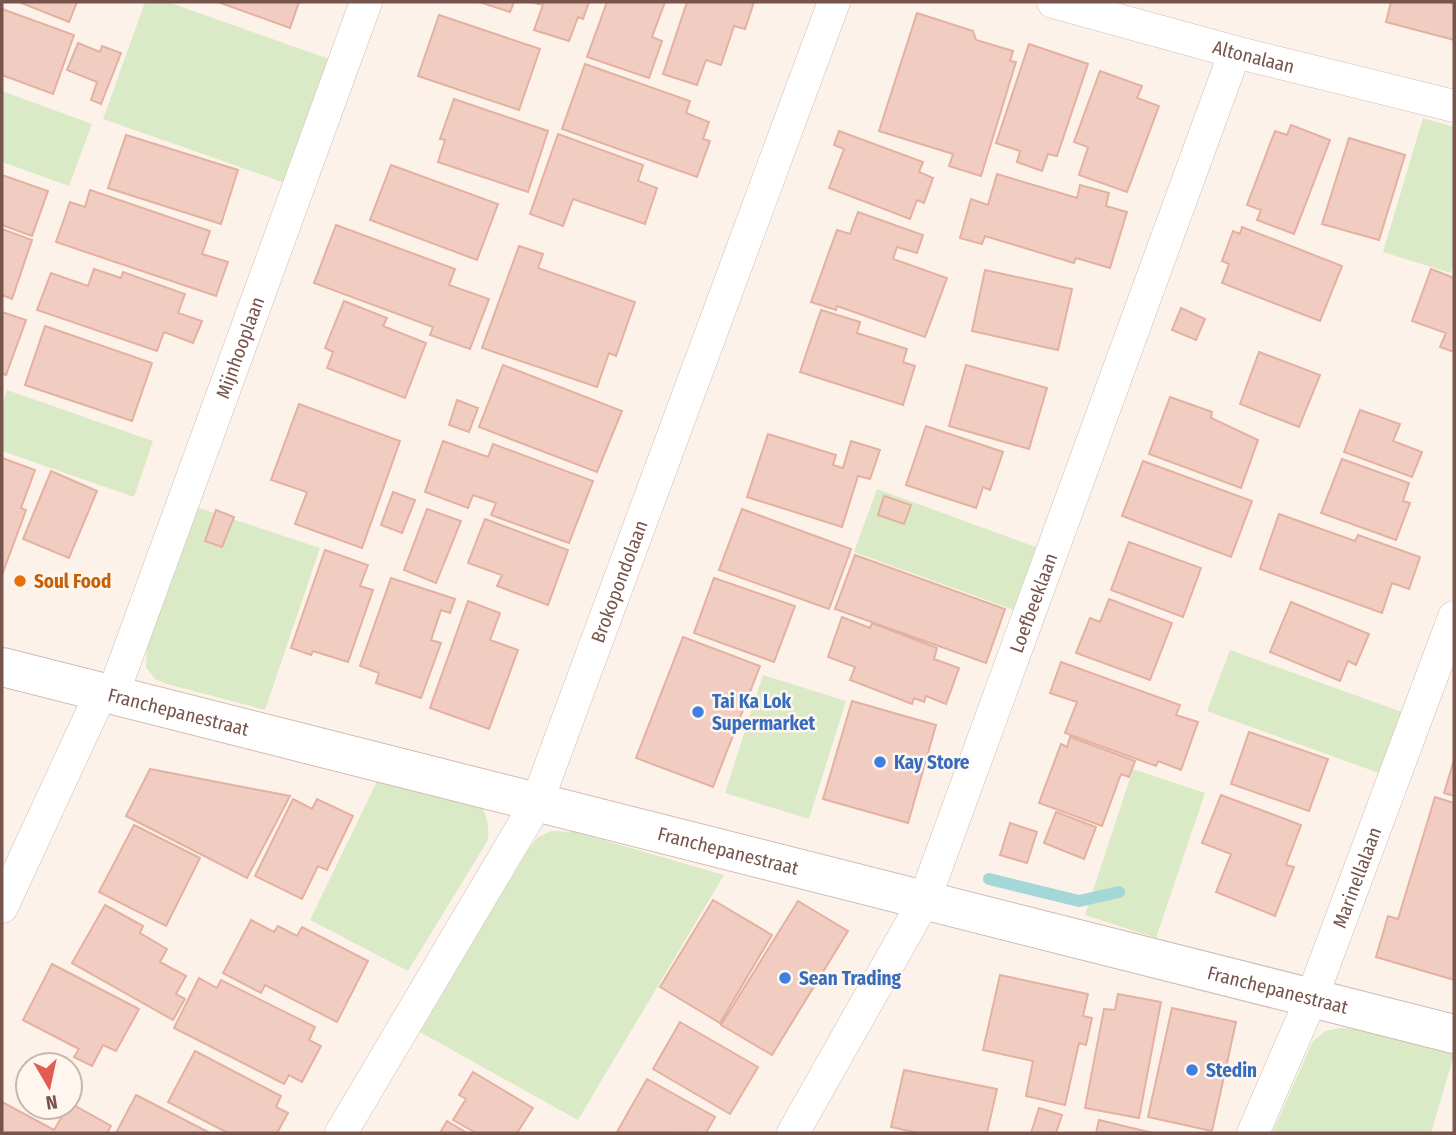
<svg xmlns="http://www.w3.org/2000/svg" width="1456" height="1135" font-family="'Fira Sans Condensed',sans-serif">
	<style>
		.green { fill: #daeac7 }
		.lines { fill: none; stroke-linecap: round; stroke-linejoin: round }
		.stream { stroke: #a3d7d8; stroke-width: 12 }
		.building { fill: #f1cdc1; stroke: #e4b1a1; stroke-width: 2 }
		.minor-casing { stroke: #d1bbb1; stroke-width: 33 }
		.tertiary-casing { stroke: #d1bbb1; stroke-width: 40 }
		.minor { stroke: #fff; stroke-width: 32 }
		.tertiary { stroke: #fff; stroke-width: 38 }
		.food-dot { fill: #e8710a; stroke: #fff6ef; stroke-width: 2.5 }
		.shop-dot { fill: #3f7fe0; stroke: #fff6ef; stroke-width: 2.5 }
		.labels { text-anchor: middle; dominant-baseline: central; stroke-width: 5; stroke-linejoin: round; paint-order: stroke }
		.street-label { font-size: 19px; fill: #77554c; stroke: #fff6ef }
		.food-label { font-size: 19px; font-weight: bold; fill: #c56008; stroke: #fff6ef; text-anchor: start }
		.shop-label { font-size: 19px; font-weight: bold; fill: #366cbe; stroke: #fff6ef; text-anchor: start }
	</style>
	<rect width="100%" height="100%" fill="#fcf2e9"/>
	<path class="green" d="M145 2H168L329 59 285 183 103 119Z
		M2 91 92 124 69 186 2 162Z
		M1423 118 1454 127V262L1451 273 1383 252Z
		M7 390 153 441 134 497 2 451V404Z
		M877 489 1036 547 1014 610 854 552Z
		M196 507 320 548 265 710 167 684 155 679 146 667 147 647Z
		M1230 650 1402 712 1379 773 1207 711Z
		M763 675 846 701 809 819 725 793Z
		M1133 769 1205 793 1156 938 1085 915Z
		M379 777 480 806C488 816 489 828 488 840L408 971 310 920Z
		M551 831 575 832 724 875 578 1120 420 1032 529 848 538 837Z
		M1340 1028 1373 1030 1454 1055 1431 1133H1272L1313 1041 1326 1031Z"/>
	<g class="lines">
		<path class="stream" d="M989 879 1079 901 1119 892"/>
	</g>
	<path class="building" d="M19 2H77L69 22Z
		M218 2H299L290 28Z
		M479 2H514L510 12Z
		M531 2H589L583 19 578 17 569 41 534 30 543 5Z
		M607 2H671H665L652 37 662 41 649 78 587 57Z
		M687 2H754L745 29 734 26 721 65 706 60 697 85 663 74Z
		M1391 2H1454V40L1386 22Z
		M2 9 74 35 53 94 2 75Z
		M917 13 973 31 976 40 1013 51 1010 61 1016 62 981 176 949 166 953 154 879 131Z
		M439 15 540 49 519 110 418 76Z
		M78 43 100 52 102 46 121 53 101 104 91 100 97 82 67 70Z
		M1029 44 1088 64 1057 156 1048 154 1042 171 1017 162 1020 151 996 143Z
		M585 64 690 101 686 113 709 122 703 139 710 141 697 177 562 129Z
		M1100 71 1142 86 1137 98 1159 106 1127 192 1079 175 1088 147 1074 142Z
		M454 99 548 131 528 192 438 162 445 140 440 139Z
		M1291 125 1330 140 1294 234 1257 220 1261 210 1247 205 1275 131 1287 135Z
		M839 131 923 162 919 172 933 178 924 203 917 200 910 219 829 188 844 149 834 145Z
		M558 134 643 165 638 181 657 188 645 224 573 199 563 226 530 214Z
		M126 135 238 170 221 224 108 188Z
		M1349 138 1405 155 1379 240 1322 224Z
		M391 165 498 204 477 260 370 220Z
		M997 174 1077 198 1080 185 1109 193 1106 206 1127 212 1110 268 1076 258 1074 263 985 236 982 244 960 238 971 199 988 205Z
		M2 175 48 191 32 236 2 225Z
		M90 190 210 231 202 254 228 262 216 296 56 242 70 202 85 207Z
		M858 212 923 235 917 253 897 247 893 259 947 278 925 337 837 306 836 310 811 302 837 230 850 234Z
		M336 225 455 269 449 285 489 299 470 349 430 335 433 327 314 283Z
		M1242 227 1342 266 1320 321 1222 283 1229 264 1222 261 1233 231 1240 234Z
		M2 229 32 240 12 299 2 295Z
		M519 246 543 254 538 268 635 302 616 356 609 353 597 387 482 348Z
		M94 269 121 278 123 272 185 294 178 313 202 321 193 343 164 332 157 351 37 310 51 273 88 286Z
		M1431 269 1454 278V352L1440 347 1446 333 1412 321Z
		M985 270 1072 289 1058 350 972 331Z
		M344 301 387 318 383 326 426 343 405 398 327 368 333 352 325 348Z
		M1181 308 1205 319 1196 340 1172 330Z
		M821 310 860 322 857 333 907 349 903 362 915 366 903 405 800 372Z
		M2 312 26 320 6 375 2 373Z
		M45 326 152 363 132 421 25 385Z
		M1259 352 1320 375 1299 427 1240 404Z
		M503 365 622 411 597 472 479 427Z
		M966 365 1047 388 1029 449 949 426Z
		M1170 397 1212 412 1211 418 1258 440 1241 488 1149 454Z
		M457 400 478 408 469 432 449 425Z
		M299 404 400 441 362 548 295 524 307 492 271 480Z
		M1360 410 1400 424 1393 441 1422 452 1412 477 1344 452Z
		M926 426 1003 452 990 490 983 487 976 508 906 485Z
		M768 434 836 455 833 465 843 468 851 441 880 450 870 479 858 476 842 527 747 497Z
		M443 441 488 457 493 444 593 481 569 543 491 515 496 503 473 495 468 508 425 492Z
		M2 458 35 470 21 508 26 510 2 575Z
		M1342 459 1409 483 1403 501 1410 503 1396 540 1321 513Z
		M1143 461 1252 501 1231 557 1122 516Z
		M51 471 97 491 69 558 23 539Z
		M393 492 415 500 402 533 381 525Z
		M884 496 911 505 904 524 878 515Z
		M427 509 461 521 436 583 404 570Z
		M742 509 851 549 829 609 719 570Z
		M216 510 234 517 222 547 205 541Z
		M1279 514 1355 541 1358 535 1420 557 1409 589 1392 583 1382 613 1260 569Z
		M485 519 568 550 548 605 497 586 502 575 468 563Z
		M1129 542 1201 568 1183 617 1111 590Z
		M325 550 368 565 360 586 373 590 348 662 313 651 311 655 291 648Z
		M855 555 1005 609 986 663 835 609Z
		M391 578 455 599 450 613 441 610 431 640 441 643 421 698 376 683 379 673 360 666Z
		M714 578 795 606 774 662 694 633Z
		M1109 599 1172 623 1150 680 1076 653 1090 618 1100 622Z
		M468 601 500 613 490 640 518 650 489 729 430 708Z
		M1291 602 1369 634 1356 665 1348 661 1340 681 1270 652Z
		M842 617 870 628 872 623 937 648 934 659 959 668 946 704 926 696 924 702 914 698 912 704 850 680 855 667 828 657Z
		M683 637 760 666 713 787 636 758Z
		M1061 662 1180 705 1176 715 1198 722 1181 770 1158 761 1156 766 1065 733 1077 702 1050 693Z
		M852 701 936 725 908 823 823 799Z
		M1249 732 1328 759 1309 811 1231 784Z
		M1070 737 1135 761 1129 777 1121 774 1102 826 1039 803 1061 744 1067 747Z
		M1454 760V796L1444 793Z
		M150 769 290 796 247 878 126 816Z
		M1221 795 1301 825 1286 865 1294 867 1275 916 1216 892 1231 854 1202 843Z
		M1435 797 1454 803V980L1376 957 1388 916 1398 919Z
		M293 799 312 809 317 799 353 816 327 870 318 866 302 899 255 876Z
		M1056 812 1096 827 1084 859 1044 843Z
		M1010 823 1037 832 1027 863 1000 855Z
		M134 825 200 858 166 926 99 892Z
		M713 900 772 935 720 1023 660 987Z
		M798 901 848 931 772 1055 721 1025Z
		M105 905 143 926 140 933 167 949 160 962 186 976 176 994 185 999 173 1020 72 963Z
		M251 920 274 932 278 926 297 936 302 927 368 961 337 1022 265 985 261 993 223 973Z
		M52 964 139 1009 116 1051 103 1045 92 1066 74 1057 79 1049 23 1020Z
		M1000 975 1088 994 1083 1016 1092 1018 1086 1045 1079 1043 1065 1105 1026 1096 1033 1061 983 1050Z
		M199 978 217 988 221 980 315 1027 309 1040 321 1046 302 1082 289 1075 284 1084 174 1028Z
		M1118 994 1161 1002 1139 1118 1085 1108 1104 1009 1115 1010Z
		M1172 1008 1236 1022 1212 1131 1148 1117Z
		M680 1022 758 1067 730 1114 653 1069Z
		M195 1051 281 1096 276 1107 288 1113 277 1133H228L168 1102Z
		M904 1070 997 1089 987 1133H918L891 1127Z
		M473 1072 533 1108 517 1133H476L453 1120 466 1099 459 1095Z
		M647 1079 715 1117 706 1133 617 1132Z
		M136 1095 210 1133H116Z
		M2 1102 54 1130 70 1103 111 1126 107 1133H2Z
		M1039 1108 1062 1115 1056 1133H1031Z
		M1099 1120 1153 1133H1096Z
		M447 1121 467 1133H440Z"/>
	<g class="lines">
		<g class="minor-casing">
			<g id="minor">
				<path id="s1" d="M1053 2 1235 52 1454 106"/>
				<path id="s2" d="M113 694 366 2"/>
				<path d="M2 907 102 691"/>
				<path id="s3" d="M341 1133 537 802 834 2"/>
				<path id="s4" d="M793 1133 924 901 1235 52"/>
				<path id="s5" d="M1253 1133 1312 997 1454 617"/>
			</g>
		</g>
		<g class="tertiary-casing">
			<g id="tertiary">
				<path id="s6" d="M2 667 1454 1034"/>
			</g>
		</g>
		<use href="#minor" class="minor"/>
		<use href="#tertiary" class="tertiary"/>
	</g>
	<circle class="food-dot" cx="20" cy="581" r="7"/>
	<g class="shop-dot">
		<circle cx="698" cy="712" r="7"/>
		<circle cx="880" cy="762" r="7"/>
		<circle cx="785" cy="978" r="7"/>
		<circle cx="1192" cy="1070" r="7"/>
	</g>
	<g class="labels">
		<g class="street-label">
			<text stroke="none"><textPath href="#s1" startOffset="208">Altonalaan</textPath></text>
			<text stroke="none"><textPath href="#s2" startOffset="369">Mijnhooplaan</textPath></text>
			<text stroke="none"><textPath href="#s3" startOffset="620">Brokopondolaan</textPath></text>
			<text stroke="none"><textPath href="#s4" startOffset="584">Loefbeeklaan</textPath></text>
			<text stroke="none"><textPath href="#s6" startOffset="182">Franchepanestraat</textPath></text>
			<text stroke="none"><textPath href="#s6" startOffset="749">Franchepanestraat</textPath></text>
			<text stroke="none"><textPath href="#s5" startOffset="276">Marinellalaan</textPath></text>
			<text stroke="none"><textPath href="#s6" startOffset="1316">Franchepanestraat</textPath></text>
		</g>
		<g class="food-label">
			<text x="34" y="581">Soul Food</text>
		</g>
		<g class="shop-label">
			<text x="712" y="701">Tai Ka Lok<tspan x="712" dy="22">Supermarket</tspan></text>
			<text x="894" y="762">Kay Store</text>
			<text x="799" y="978">Sean Trading</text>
			<text x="1206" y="1070">Stedin</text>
		</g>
	</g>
	<rect width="1456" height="1135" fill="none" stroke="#77554c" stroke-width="7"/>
	<g transform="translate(49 1086) rotate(171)"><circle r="33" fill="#fff6ef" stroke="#c9b6ae" stroke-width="2"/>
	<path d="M0-5L12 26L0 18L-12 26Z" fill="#e35c51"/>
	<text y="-10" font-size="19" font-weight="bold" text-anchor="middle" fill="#77554c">N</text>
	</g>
</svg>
